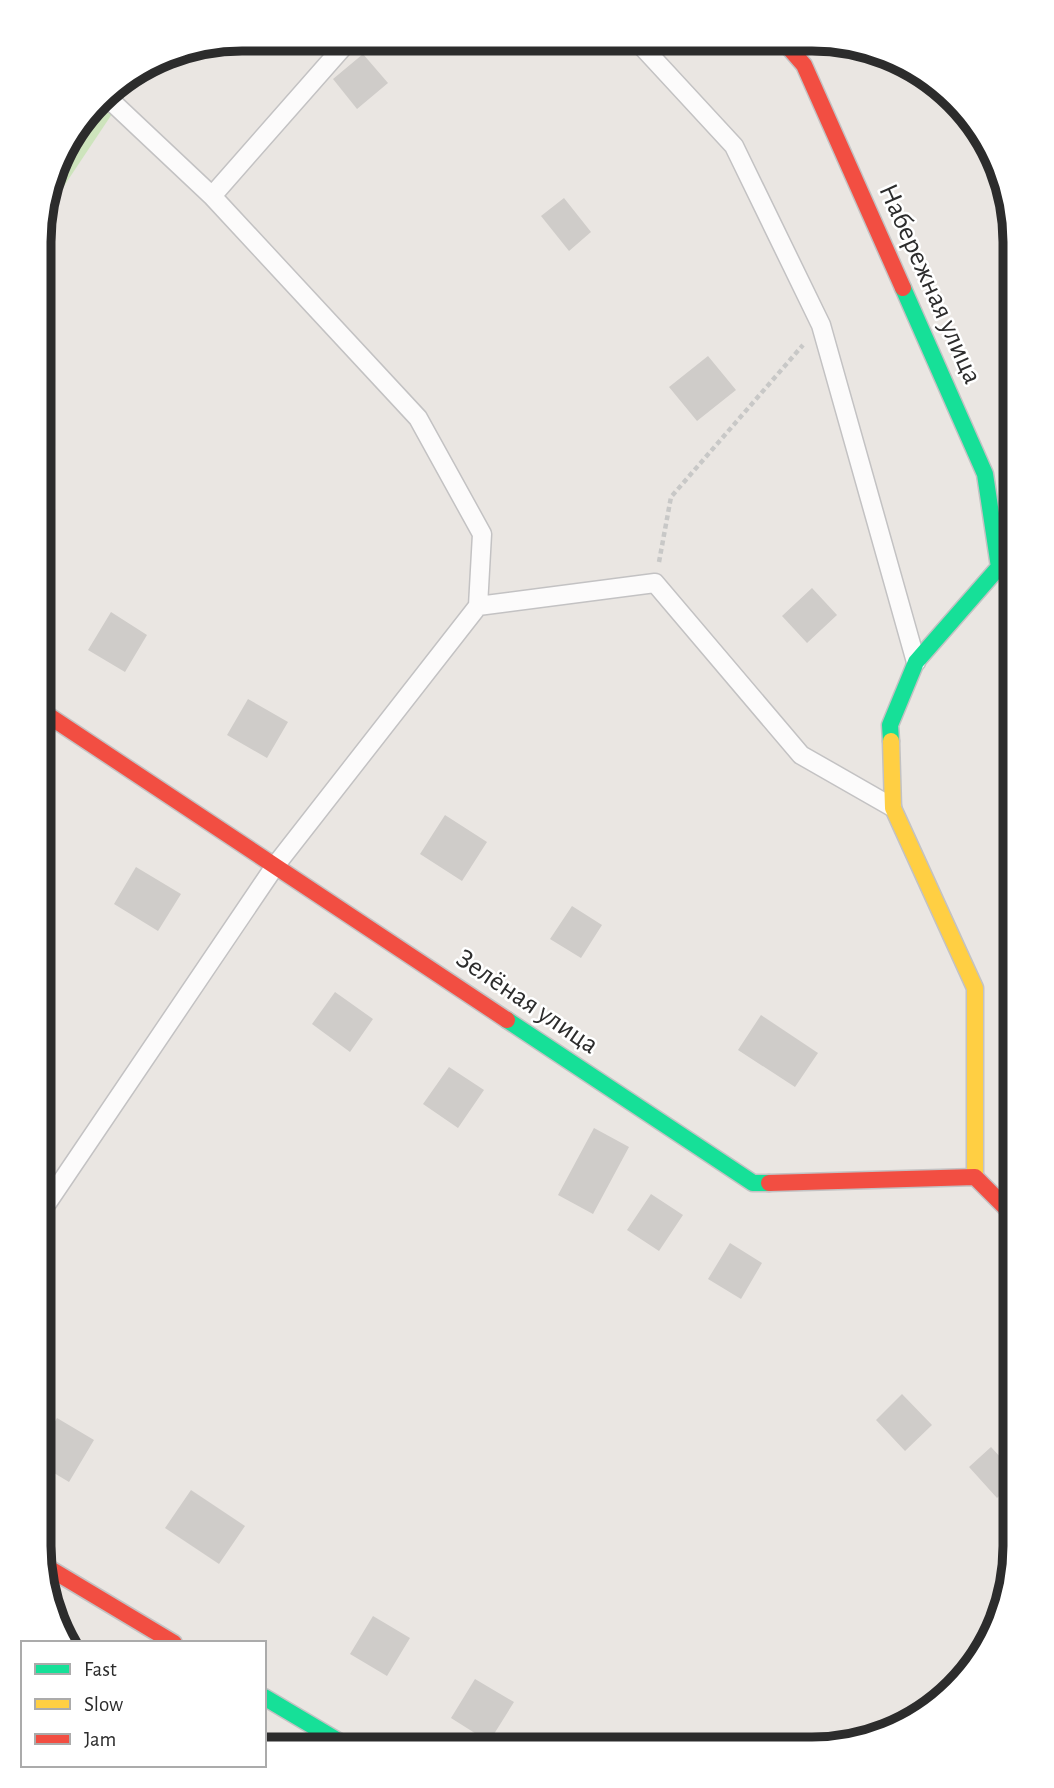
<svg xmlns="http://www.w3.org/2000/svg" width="1054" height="1788" font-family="'Alegreya Sans',sans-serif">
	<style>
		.green { fill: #cde4bc }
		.building { fill: #cfccc9 }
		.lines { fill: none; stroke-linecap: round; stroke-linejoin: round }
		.lane-casing { stroke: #c3c2c3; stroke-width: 21 }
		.fast-casing { stroke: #c3c2c3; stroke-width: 19 }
		.slow-casing { stroke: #c3c2c3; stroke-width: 19 }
		.jam-casing { stroke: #c3c2c3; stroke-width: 19 }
		.path { stroke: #c8c8c7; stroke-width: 4.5; stroke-dasharray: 5 3.5; stroke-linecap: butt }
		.lane { stroke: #fcfbfb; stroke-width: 18 }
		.fast { stroke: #16e098; stroke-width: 16 }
		.slow { stroke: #ffcf43; stroke-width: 16 }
		.jam { stroke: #f24e42; stroke-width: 16 }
		.labels { text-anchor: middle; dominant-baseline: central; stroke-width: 5; stroke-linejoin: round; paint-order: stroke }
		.street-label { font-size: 28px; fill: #2c2c2c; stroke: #fff }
		.rim { fill: none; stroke: #2c2c2c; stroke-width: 9 }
	</style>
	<rect width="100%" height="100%" fill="#eae6e2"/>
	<path class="green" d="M144 66 40 222V215L60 151 107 89Z"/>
	<path class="building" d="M363 54 388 83 357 109 333 79Z
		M564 198 591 232 569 251 541 216Z
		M708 356 736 390 697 421 669 387Z
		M812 588 837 615 807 643 782 616Z
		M111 612 147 635 125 672 88 650Z
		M248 699 288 722 267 758 227 735Z
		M445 815 487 842 462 881 420 854Z
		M136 867 181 894 158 931 114 904Z
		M572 906 602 925 581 958 550 939Z
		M335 992 373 1019 350 1052 312 1024Z
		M761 1015 818 1053 795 1087 738 1050Z
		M449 1067 484 1090 458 1128 423 1104Z
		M594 1128 629 1147 593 1214 558 1195Z
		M651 1194 683 1215 659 1251 627 1230Z
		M730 1243 762 1263 741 1299 708 1279Z
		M902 1394 932 1425 905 1451 876 1420Z
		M57 1418 94 1440 69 1482 39 1464V1448Z
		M991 1447 1015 1473V1481L997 1498 969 1467Z
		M191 1490 245 1526 219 1564 165 1528Z
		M373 1616 410 1638 387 1676 350 1654Z
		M475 1679 514 1702 489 1742 451 1718Z
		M577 1737 595 1749H570Z"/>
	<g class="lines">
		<g class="lane-casing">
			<path id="lane" d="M350 39 212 196 418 418 482 534 478 606
				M637 41 734 146 821 325 916 662
				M109 99 212 196
				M39 1215 275 866 478 606 655 583 801 755 892 807"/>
		</g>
		<g class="fast-casing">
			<path id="fast" d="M891 741 890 725 916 662 999 567 985 474 903 288
				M507 1020 753 1183H769
				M264 1697 350 1748"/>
		</g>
		<g class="slow-casing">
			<path id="slow" d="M891 741 893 808 975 988V1177"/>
		</g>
		<g class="jam-casing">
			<path id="jam" d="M784 42 804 65 903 288
				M40 710 507 1020
				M769 1183 975 1177 1015 1217
				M42 1564 174 1643"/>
		</g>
		<path class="path" d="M659 562 671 497 803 345"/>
		<use href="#lane" class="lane"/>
		<use href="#fast" class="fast"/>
		<use href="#slow" class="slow"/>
		<use href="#jam" class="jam"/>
	</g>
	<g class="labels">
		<g class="street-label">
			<text transform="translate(930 284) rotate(66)">Набережная улица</text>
			<text transform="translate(527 1002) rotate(34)">Зелёная улица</text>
		</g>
	</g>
	<path d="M0 0H1054V1788H0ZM242 51H812A191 191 0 0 1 1003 242V1546A191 191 0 0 1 812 1737H242A191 191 0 0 1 51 1546V242A191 191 0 0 1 242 51Z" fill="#fff" fill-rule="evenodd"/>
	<path class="rim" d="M242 51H812A191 191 0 0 1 1003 242V1546A191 191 0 0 1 812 1737H242A191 191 0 0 1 51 1546V242A191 191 0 0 1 242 51Z"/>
	<rect x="21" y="1641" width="245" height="126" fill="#ffffff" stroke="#ababab" stroke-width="2"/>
	<rect x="35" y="1664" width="35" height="10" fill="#16e098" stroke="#ababab" stroke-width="2"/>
	<text x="84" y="1676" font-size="21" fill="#2c2c2c">Fast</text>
	<rect x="35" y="1699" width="35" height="10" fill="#ffcf43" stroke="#ababab" stroke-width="2"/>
	<text x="84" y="1711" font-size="21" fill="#2c2c2c">Slow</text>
	<rect x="35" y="1734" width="35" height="10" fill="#f24e42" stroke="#ababab" stroke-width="2"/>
	<text x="84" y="1746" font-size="21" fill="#2c2c2c">Jam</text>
</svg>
